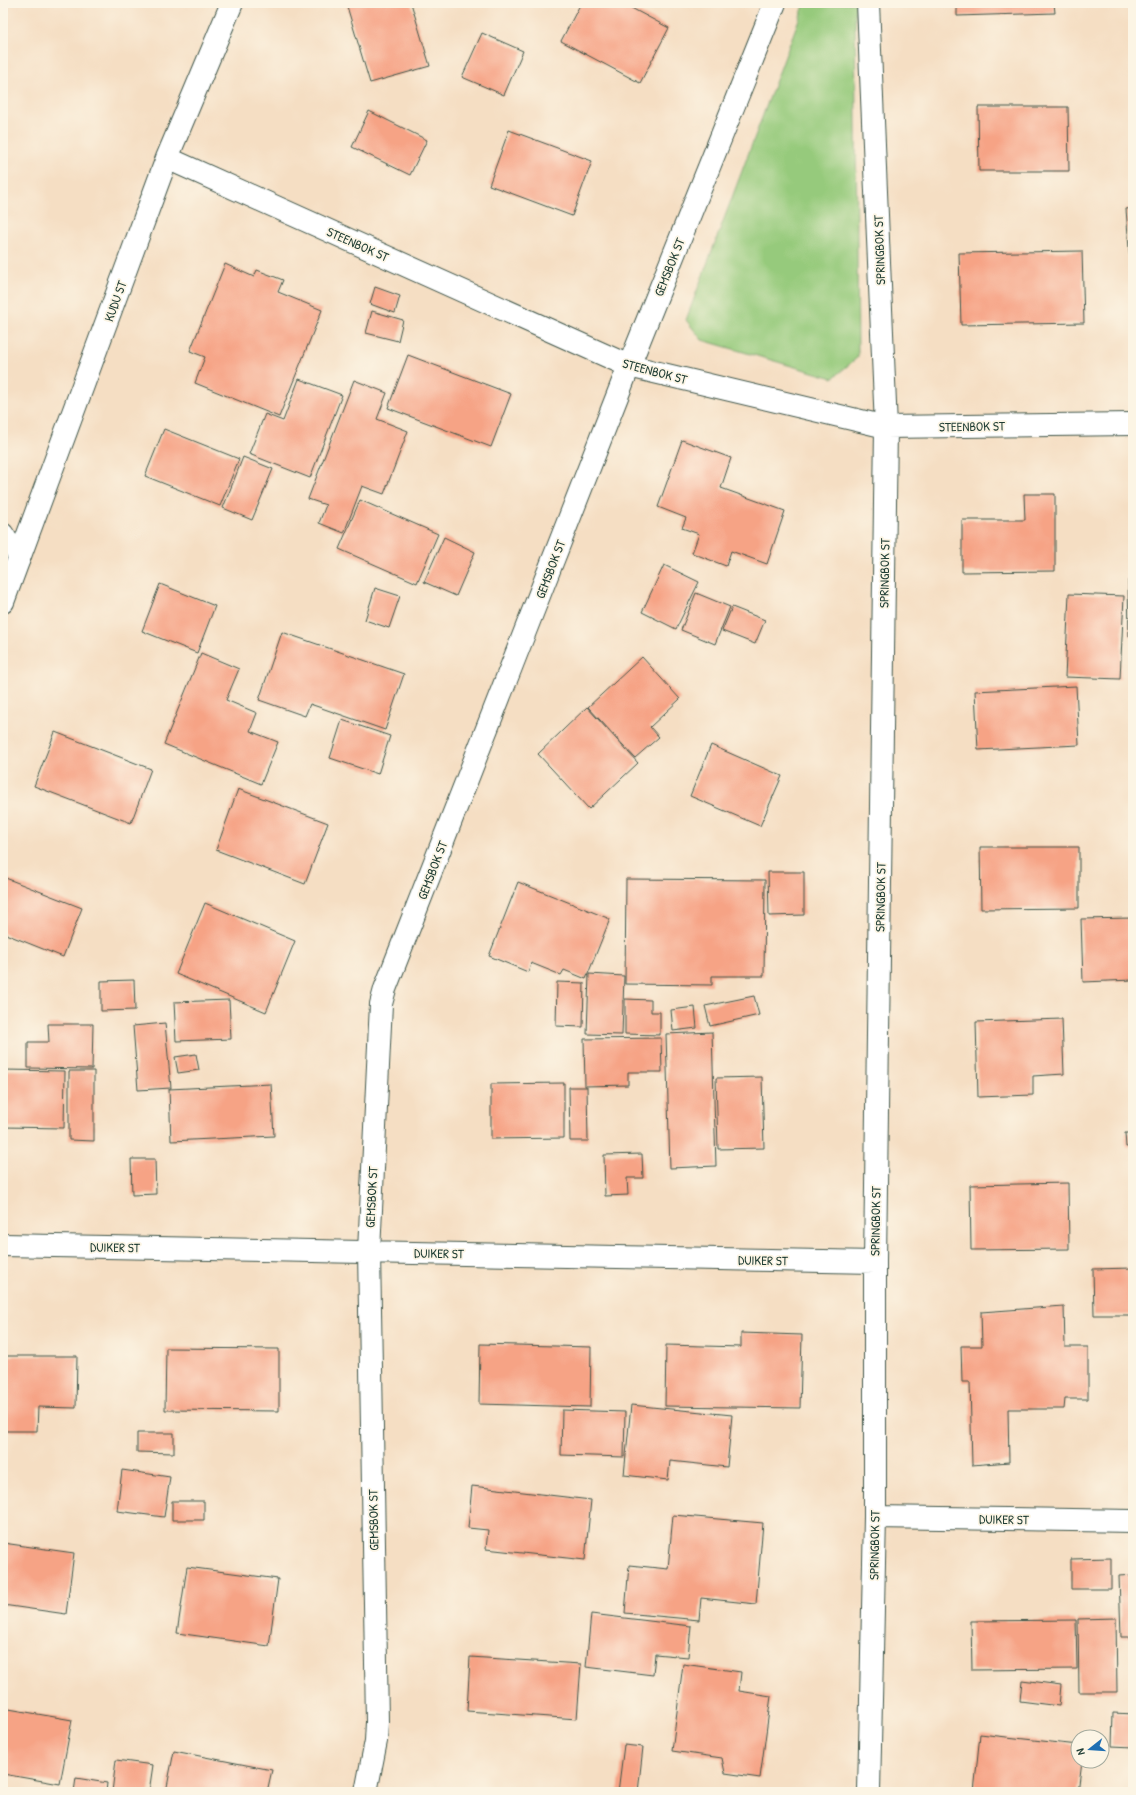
<svg xmlns="http://www.w3.org/2000/svg" width="1136" height="1795" font-family="'Patrick Hand',sans-serif">
	<style>
		.green { fill: #96ca7c; stroke: #5a8458 }
		.building { fill: #f6a385 }
		.lines { fill: none; stroke-linecap: round; stroke-linejoin: round }
		.lane-casing { stroke: #3f5549; stroke-width: 22 }
		.street-casing { stroke: #3f5549; stroke-width: 24 }
		.lane { stroke: #fff; stroke-width: 20 }
		.street { stroke: #fff; stroke-width: 22 }
		.labels { text-anchor: middle; dominant-baseline: central; stroke-width: 3.5; stroke-linejoin: round; paint-order: stroke }
		.street-label { font-size: 13px; fill: #1f3d34; stroke: #fcf5e5 }
	</style>
	<rect width="100%" height="100%" fill="#fcf5e5"/>
	<filter id="ink" filterUnits="userSpaceOnUse"><feTurbulence type="fractalNoise" baseFrequency=".025" numOctaves="2"/><feDisplacementMap in="SourceGraphic" scale="8" xChannelSelector="R" yChannelSelector="G"/><feConvolveMatrix kernelMatrix="1 2 1 2 8 2 1 2 1" color-interpolation-filters="sRGB"/></filter>
	<filter id="wash" filterUnits="userSpaceOnUse"><feTurbulence type="fractalNoise" baseFrequency=".012" numOctaves="4" result="noise"/><feDisplacementMap in="SourceGraphic" scale="16" xChannelSelector="R" yChannelSelector="G"/><feGaussianBlur stdDeviation="0.9" result="paint"/><feColorMatrix in="noise" values="0 0 0 0 0 0 0 0 0 0 0 0 0 0 0 0 0 1.4 0 .05"/><feComposite in="paint" operator="in"/></filter>
	<g filter="url(#wash)">
		<rect width="100%" height="100%" fill="#f5dec3"/>
		<path class="green" d="M805 3H855L858 357 833 378 702 340 686 320Z"/>
		<g id="blocks">
			<path class="building" d="M346 3H411L430 66 370 83Z
				M581 3H622L669 28 640 83 561 41Z
				M957 3H1054L1055 13 957 16Z
				M482 33 523 51 504 95 462 77Z
				M978 107H1068L1069 171H979Z
				M369 111 427 140 410 175 352 147Z
				M509 130 592 161 572 216 489 185Z
				M1133 208V261L1130 262 1126 209Z
				M1082 251 1084 323 961 325 959 253Z
				M225 264 254 277 257 270 283 280 278 292 322 310 279 417 195 383 205 357 190 351Z
				M375 287 400 296 395 313 370 304Z
				M372 311 403 320 398 341 366 333Z
				M408 355 511 394 491 447 388 408Z
				M299 379 342 395 310 478 249 454 265 414 283 421Z
				M354 380 387 393 377 419 408 431 384 494 362 486 344 533 319 523 326 505 308 499Z
				M164 429 239 459 220 506 145 476Z
				M682 440 731 458 721 488 785 511 767 564 731 551 726 566 692 553 699 534 682 528 686 518 658 507Z
				M243 457 273 469 252 520 223 508Z
				M1024 494H1055V571L962 572V520H1025Z
				M360 500 438 534 417 583 339 549Z
				M444 537 475 552 456 596 424 582Z
				M664 565 699 582 676 629 642 612Z
				M1128 580H1133V636H1129Z
				M160 584 215 606 197 653 142 631Z
				M375 588 400 596 389 628 365 620Z
				M696 593 730 607 715 644 681 630Z
				M1069 594 1124 596 1120 679 1065 677Z
				M732 607 765 620 755 644 722 631Z
				M282 632 404 674 385 730 310 704 305 716 259 700Z
				M201 653 239 669 226 700 257 713 250 731 278 742 261 784 164 744Z
				M642 657 680 699 650 727 659 737 635 758 588 707Z
				M1076 686 1079 745 978 750 975 691Z
				M587 707 638 763 589 809 538 754Z
				M342 720 390 736 378 774 330 758Z
				M55 732 151 769 131 823 34 786Z
				M711 745 782 776 760 826 690 796Z
				M238 789 328 823 305 884 216 850Z
				M980 847H1079V908L981 909Z
				M768 872H804V915L769 916Z
				M3 877 82 908 63 957 3 933Z
				M626 879 765 880 764 976H712V985L625 984Z
				M518 882 610 919 586 979 564 970 561 975 531 963 528 972 489 956Z
				M205 903 295 941 266 1012 176 974Z
				M1133 918V980L1083 982 1081 919Z
				M589 974 624 976 622 1035 587 1034Z
				M134 980 135 1010 101 1011V981Z
				M557 982 584 983 583 1027 556 1026Z
				M754 996 759 1015 710 1026 705 1006Z
				M625 999 651 1000V1012H660V1035L625 1034Z
				M229 1000 231 1039 176 1041 174 1002Z
				M695 1007 697 1028 673 1031 671 1010Z
				M1062 1019 1064 1074 1033 1076V1095L978 1097 976 1022Z
				M165 1023 171 1088 138 1090 133 1026Z
				M48 1024H93L92 1069 28 1068V1042H49Z
				M712 1032 716 1166 670 1168 666 1034Z
				M661 1038 662 1072H628V1085L585 1086 584 1039Z
				M196 1054 199 1070 178 1073 175 1057Z
				M3 1070 65 1071 64 1128 3 1127Z
				M69 1071H94V1141L69 1140Z
				M762 1077 764 1148 718 1149 716 1078Z
				M564 1083V1138L491 1139V1084Z
				M271 1084 274 1136 171 1141 169 1089Z
				M569 1087H587L588 1141H570Z
				M1125 1133H1133V1146L1126 1147Z
				M642 1154 643 1178H627L628 1195 605 1196 604 1155Z
				M131 1159H155L156 1194 132 1195Z
				M1068 1183 1069 1249 971 1250 970 1185Z
				M1133 1268V1315H1094L1093 1269Z
				M1064 1306 1065 1347H1088V1399H1065L1064 1409H1008L1009 1462 972 1465 970 1382H962L961 1346H982L981 1312Z
				M741 1333 802 1335 800 1408 665 1406 666 1345 741 1347Z
				M480 1344 591 1347 590 1407 479 1404Z
				M166 1348 279 1349V1411L165 1410Z
				M3 1356H77L76 1408 38 1407 37 1431H3Z
				M631 1405 732 1415 727 1467 670 1461 668 1480 624 1475Z
				M562 1410 625 1412 624 1457 561 1455Z
				M137 1433H174V1453L137 1452Z
				M122 1470 170 1477 164 1517 117 1511Z
				M472 1486 591 1500 585 1560 486 1549 488 1530 468 1528Z
				M172 1501H204V1520H172Z
				M673 1515 763 1523 756 1604 701 1598 699 1620 625 1613 629 1565 668 1569Z
				M3 1543 74 1553 66 1614 3 1605Z
				M1111 1558V1589H1071V1559Z
				M187 1567 278 1579 269 1646 177 1633Z
				M1133 1575V1637H1121L1119 1576Z
				M591 1614 691 1626 688 1657 655 1654 653 1675 586 1667Z
				M1116 1618 1117 1692H1079L1078 1619Z
				M1076 1620 1077 1669 972 1670 971 1621Z
				M470 1657 581 1664 577 1719 467 1711Z
				M683 1664 741 1672 739 1691 771 1696 760 1778 725 1773 722 1758 672 1751Z
				M1022 1680 1061 1685 1059 1706 1020 1701Z
				M3 1708 72 1720 60 1784 3 1774Z
				M1113 1713 1133 1714V1747L1112 1746Z
				M980 1734 1078 1745V1761H1082L1078 1792H974Z
				M624 1745 643 1747 638 1792H618Z
				M174 1751 272 1770 267 1792H166Z
				M116 1760 153 1765 149 1792H112Z
				M76 1778 107 1783 106 1792H74Z"/>
		</g>
	</g>
	<g filter="url(#ink)">
		<use href="#blocks" fill-opacity="0" stroke="#3f5549" stroke-width="1"/>
		<g class="lines">
			<g class="lane-casing">
				<path id="lane" d="M3 533 20 559"/>
			</g>
			<g class="street-casing">
				<path id="street" d="M868 3 886 427 875 1262V1517L869 1792
					M167 158 629 366 886 427 1133 424
					M3 602 167 158 232 3
					M3 1245 875 1262
					M875 1517 1133 1521
					M366 1792 376 1741 377 1722 369 1251 381 1004 385 989 629 366 775 3"/>
			</g>
			<use href="#lane" class="lane"/>
			<use href="#street" class="street"/>
		</g>
	</g>
	<g class="labels">
		<g class="street-label">
			<text transform="translate(358 244) rotate(24)">STEENBOK ST</text>
			<text transform="translate(879 250) rotate(-92)">SPRINGBOK ST</text>
			<text transform="translate(669 267) rotate(-68)">GEMSBOK ST</text>
			<text transform="translate(115 301) rotate(-70)">KUDU ST</text>
			<text transform="translate(655 371) rotate(15)">STEENBOK ST</text>
			<text transform="translate(972 426) rotate(-1)">STEENBOK ST</text>
			<text transform="translate(550 569) rotate(-69)">GEMSBOK ST</text>
			<text transform="translate(884 573) rotate(-89)">SPRINGBOK ST</text>
			<text transform="translate(432 870) rotate(-69)">GEMSBOK ST</text>
			<text transform="translate(880 897) rotate(-89)">SPRINGBOK ST</text>
			<text transform="translate(371 1197) rotate(-87)">GEMSBOK ST</text>
			<text transform="translate(875 1221) rotate(-89)">SPRINGBOK ST</text>
			<text transform="translate(115 1247) rotate(1)">DUIKER ST</text>
			<text transform="translate(439 1253) rotate(1)">DUIKER ST</text>
			<text transform="translate(763 1260) rotate(1)">DUIKER ST</text>
			<text transform="translate(1004 1519) rotate(1)">DUIKER ST</text>
			<text transform="translate(373 1520) rotate(-91)">GEMSBOK ST</text>
			<text transform="translate(874 1545) rotate(-89)">SPRINGBOK ST</text>
		</g>
	</g>
	<rect width="1136" height="1795" fill="none" stroke="#fcf5e5" stroke-width="16"/>
	<g transform="translate(1090 1749) rotate(253)"><circle r="19" fill="#fcf5e5" stroke="#a4ab9e"/>
	<path d="M0-3L7 15L0 10L-7 15Z" fill="#1f6fb2"/>
	<text y="-6" font-size="11" font-weight="bold" text-anchor="middle" fill="#1f3d34">N</text>
	</g>
</svg>
